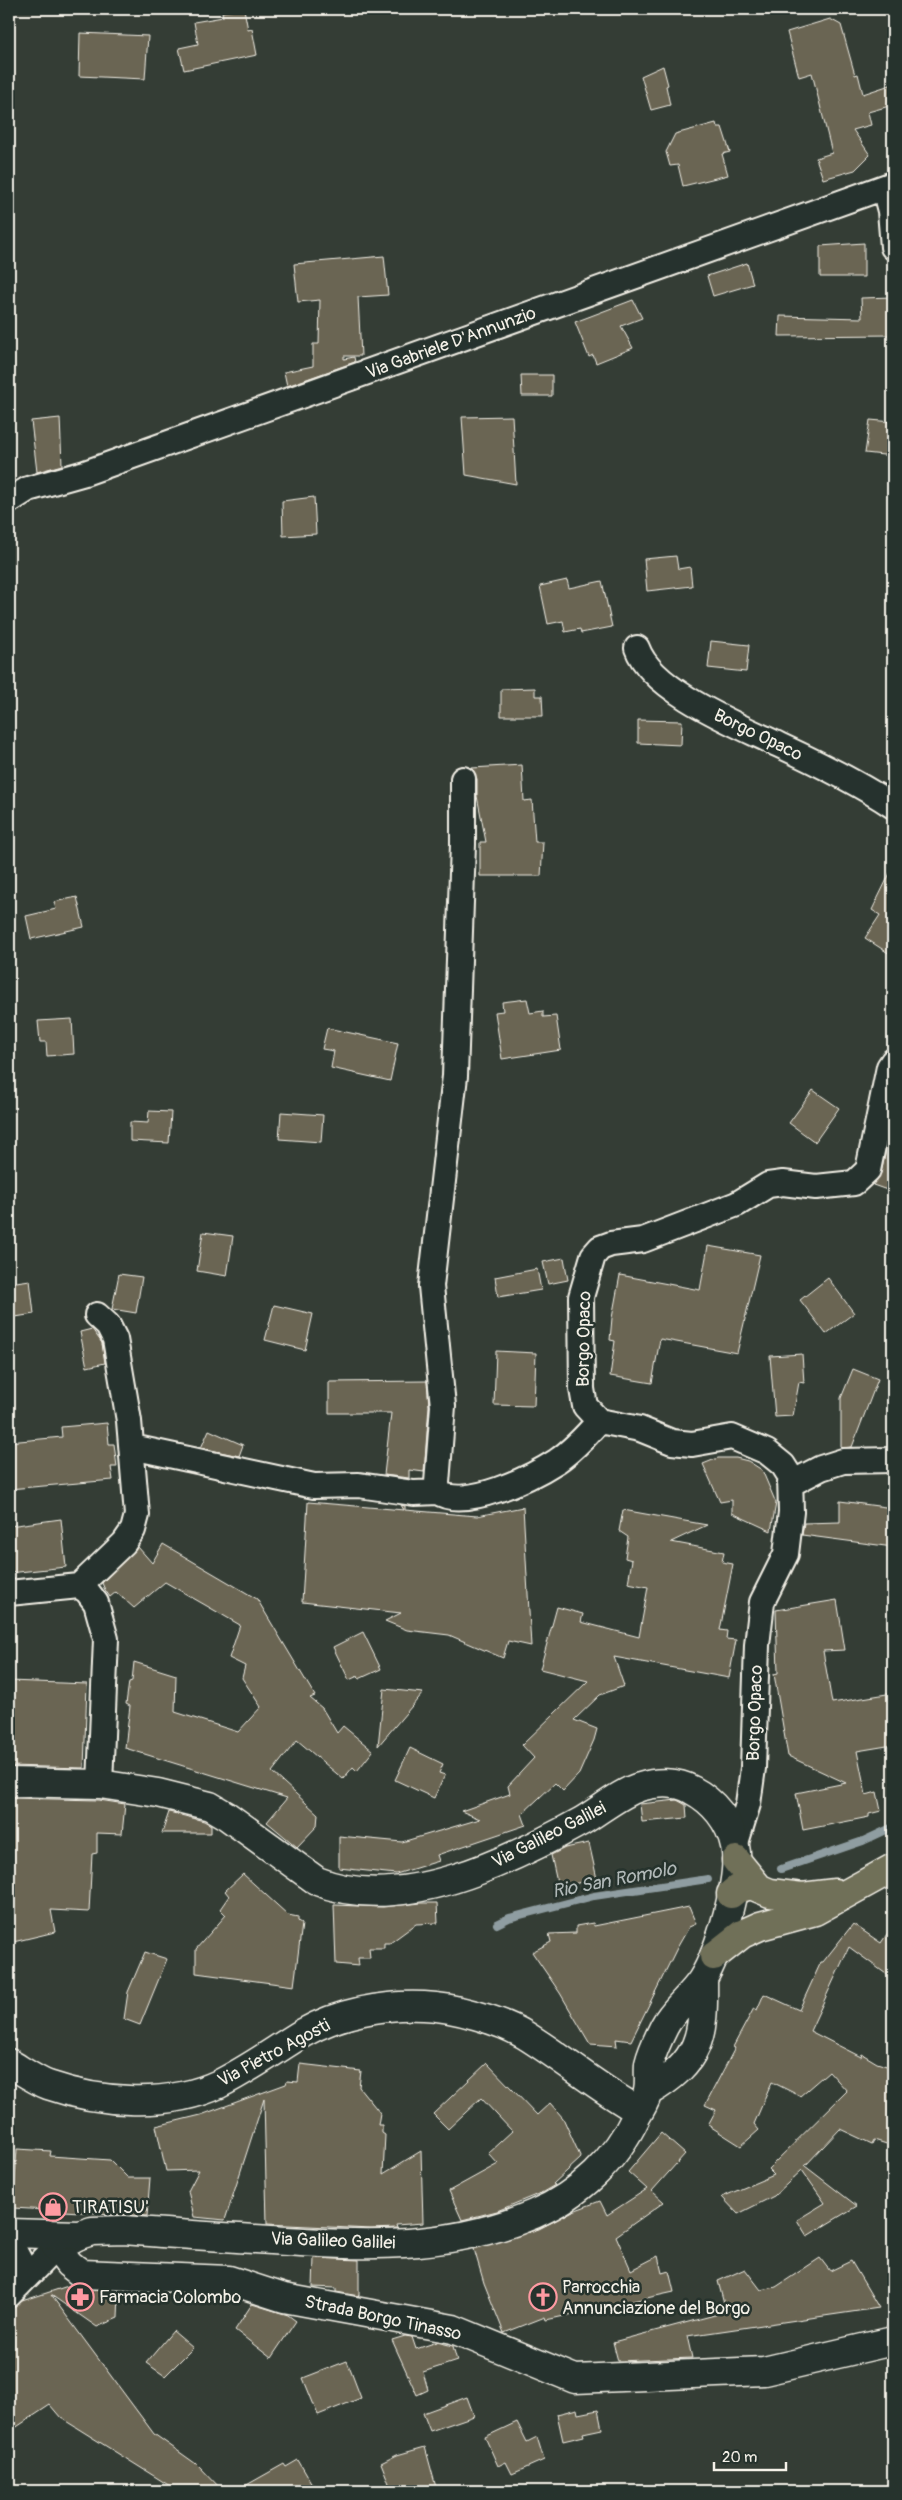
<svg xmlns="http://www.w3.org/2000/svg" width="902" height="2500" font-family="Pangolin,sans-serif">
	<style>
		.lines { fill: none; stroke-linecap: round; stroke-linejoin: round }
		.stream { stroke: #8f9da1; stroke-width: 8 }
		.building { fill: #6b6553; stroke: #f4f1e8 }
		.minor-casing { stroke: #f4f1e8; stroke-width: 28 }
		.tertiary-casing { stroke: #f4f1e8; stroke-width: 31 }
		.secondary-casing { stroke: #f4f1e8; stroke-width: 31 }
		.trunk-casing { stroke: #f4f1e8; stroke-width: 31 }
		.minor { stroke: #26332d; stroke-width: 24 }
		.tertiary { stroke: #26332d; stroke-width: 28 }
		.secondary { stroke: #26332d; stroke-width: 28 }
		.trunk { stroke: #706f59; stroke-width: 28 }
		.labels { text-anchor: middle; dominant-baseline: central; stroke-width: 5; stroke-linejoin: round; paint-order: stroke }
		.street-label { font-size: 18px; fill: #f4f1e8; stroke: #26332d }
		.poi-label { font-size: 18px; fill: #f4f1e8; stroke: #26332d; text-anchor: start }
		.water-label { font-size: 19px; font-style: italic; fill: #b1b9b8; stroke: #26332d }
	</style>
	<rect width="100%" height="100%" fill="#343d35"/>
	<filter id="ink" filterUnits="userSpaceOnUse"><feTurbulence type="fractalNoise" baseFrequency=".02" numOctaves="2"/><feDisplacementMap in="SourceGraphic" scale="10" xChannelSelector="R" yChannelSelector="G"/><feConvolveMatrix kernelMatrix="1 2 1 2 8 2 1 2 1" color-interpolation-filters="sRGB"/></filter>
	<g filter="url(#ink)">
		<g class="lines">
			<path class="stream" d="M781 1869 863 1841 893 1827
				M497 1924 509 1918 594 1896 708 1879"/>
		</g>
		<path class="building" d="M244 9 248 30 252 29 257 55 184 70 179 48 198 44 194 22 223 17 222 12Z
			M830 19 841 25 855 75 858 74 863 94 893 84V105L868 112 871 125 853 130 870 155 855 170 823 179 816 158 832 153 812 73 799 77 787 32Z
			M80 33 148 36 145 79 79 76Z
			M663 66 668 85 666 86 670 105 651 110 641 76Z
			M716 123 717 127H722L730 152 722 154 728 175 683 186 678 165 670 166 666 152 675 134Z
			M864 243V277H820V246Z
			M384 256 388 295 358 297 361 356H344V359L354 357 355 362 287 386 284 372 313 366V344H319L320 300 298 302 294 264Z
			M747 263 753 284 713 296 707 276Z
			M893 297V335L779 336 780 316 862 318 861 298Z
			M633 300 642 318 621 326 633 348 596 363 593 355 589 357 575 322Z
			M521 375H552V396H522Z
			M512 416 516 484 466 475 462 417Z
			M60 418 62 465 37 472 31 421Z
			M870 420 893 422V456L865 453Z
			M314 497 316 534 283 536 282 501Z
			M676 556 678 569 690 567 692 586 647 591 644 559Z
			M567 580 569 588 602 581 612 627 581 633 580 629 565 632 563 621 548 624 540 586Z
			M711 641 749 645 746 672 708 668Z
			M535 688V696H542L543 716H501V689Z
			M638 720 682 721 681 745 638 743Z
			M522 765 524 801 532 800 535 842H543L541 876H480V842H486L477 796V779L472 768Z
			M893 867V956L865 938 880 915 872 910Z
			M77 897 84 927 31 939 26 916 56 909 54 902Z
			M527 999 530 1013 543 1011V1017L556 1016 561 1050 502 1059 495 1012 503 1011 502 1002Z
			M72 1019 74 1054 47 1056 46 1042H40L38 1021Z
			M327 1028 398 1043 390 1081 331 1068 334 1051 322 1049Z
			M813 1090 839 1108 815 1142 789 1123Z
			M149 1111 171 1112 169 1143 130 1141V1122L148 1123Z
			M281 1112 323 1115 321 1142 279 1139Z
			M890 1133H893V1192L873 1185 881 1173Z
			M203 1232 233 1236 227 1276 197 1271Z
			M708 1246 760 1255 737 1353 660 1339 652 1383 610 1376 615 1341 610 1340 612 1318 620 1275 700 1290Z
			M564 1258 568 1280 548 1284 543 1262Z
			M537 1269 541 1290 498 1297 495 1277Z
			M119 1274 142 1277 136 1313 112 1309Z
			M828 1278 854 1313 826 1334 800 1300Z
			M30 1280 34 1314 9 1318V1283Z
			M274 1305 313 1314 305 1350 265 1340Z
			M92 1329 102 1343 105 1363 87 1367 80 1332Z
			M496 1351 536 1353 534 1406 494 1405Z
			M802 1354 804 1383 799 1382 793 1416 775 1417 770 1356Z
			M853 1369 878 1379 852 1447 841 1448V1398Z
			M427 1381 429 1406 424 1472 409 1470V1478L384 1475 391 1413H329V1382Z
			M107 1423 109 1444H114L117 1467H111L113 1480 9 1489V1442L62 1437 61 1427Z
			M209 1430 243 1445 239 1456 201 1448Z
			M718 1458H736L748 1461 762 1470 776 1503 771 1531 732 1513V1500L720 1502 703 1464Z
			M840 1501 893 1508V1547L802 1535 804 1523 840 1522Z
			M308 1502 404 1510 401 1505 405 1506V1510L477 1516 523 1507 531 1646 508 1641 503 1658 449 1635 407 1630 385 1621 401 1613 302 1602Z
			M623 1510 707 1525 671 1542 724 1552 722 1562 733 1564 720 1630 727 1631 726 1639 736 1640 729 1678 614 1657 624 1686 600 1695 574 1720 597 1729 594 1740 579 1774 563 1791 555 1783 522 1814 526 1825 437 1855 439 1861 396 1874 339 1868V1836L402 1842 480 1819 461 1811 510 1794 508 1786 534 1758 522 1745 588 1681 540 1669 557 1607 583 1614 581 1622 639 1637 648 1587 628 1583 632 1560 625 1558 628 1537 619 1531Z
			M61 1519 66 1567 9 1573V1526Z
			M163 1544 257 1599 315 1696 310 1698 322 1708 337 1733 343 1726 373 1751 357 1771 353 1767 343 1779 297 1740 272 1772 318 1814 317 1826 297 1847 267 1822 287 1798 125 1748 130 1706 126 1704 129 1682 132 1681 134 1662 176 1675 175 1712 238 1732 261 1707 242 1678 245 1666 229 1658 240 1625 165 1582 134 1608 116 1592 110 1597 105 1590 102 1583 138 1547 152 1563Z
			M837 1600 845 1650 823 1651 832 1703 893 1693V1745L857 1751 866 1795 877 1792 881 1811 869 1814V1817L803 1830 796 1793 846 1783 788 1756 774 1674 778 1673 776 1610Z
			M363 1632 381 1669 359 1679 358 1676 349 1680 333 1647Z
			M9 1681 87 1684 84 1768 9 1766Z
			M384 1689 423 1693 378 1746Z
			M410 1748 443 1764 439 1773 445 1775 434 1798 395 1780Z
			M9 1798 99 1800 125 1804 122 1834 97 1833V1853L92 1854 89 1912 51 1910 55 1932 9 1943Z
			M677 1800 686 1805 687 1818 642 1822 640 1804Z
			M169 1812 204 1821 211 1825V1833H162Z
			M589 1843 597 1879 558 1887 551 1855 565 1848Z
			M243 1874 288 1915 298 1917V1921L302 1924 294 1986 196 1973V1949L226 1915 220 1909 229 1896 225 1891Z
			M421 1903H437L438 1923 416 1924 390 1943H384V1948H369L370 1958H358L359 1966 336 1964 334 1905 383 1907Z
			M689 1907 696 1924 689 1927 677 1948 631 2041 616 2039 617 2046 590 2044 560 1993 532 1952 551 1942 549 1934 576 1933V1926L593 1923 594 1926Z
			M853 1924 881 1943 893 1925V1979L849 1947 810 2031 861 2057 862 2054 877 2063 893 2068V2146L874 2140 872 2144 840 2129 805 2166 857 2206 807 2236 797 2220 825 2203 802 2170 774 2196 738 2214 722 2197 774 2175 768 2169 847 2091 829 2071 800 2096 772 2082 754 2124 759 2130 741 2146 708 2125 716 2110 705 2105 735 2048 733 2047 754 2008 757 2010 764 1994 799 2010 821 1962H823Z
			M145 1952 167 1959 140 2025 124 2019 128 1992Z
			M487 2063 537 2115 550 2103 563 2118 581 2158 553 2184 555 2185 543 2192 497 2211 462 2220 449 2191 498 2164 488 2153 512 2131 481 2098 448 2129 433 2114Z
			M300 2064 361 2071 359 2087 380 2113 378 2125H382V2133L385 2135 383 2174 421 2151 423 2223 396 2225 397 2228 371 2229 267 2224 264 2099 225 2220 194 2217 188 2191 199 2170 166 2171 156 2126 201 2115 286 2084 287 2081 298 2082Z
			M661 2133 685 2154 652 2191 664 2202 616 2236 631 2270 658 2256 662 2273 669 2271 674 2292 546 2320 545 2317 504 2333 484 2283 474 2249 539 2229 573 2211 600 2201 607 2215 647 2189 628 2172Z
			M17 2149 51 2151 50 2156 110 2160 128 2178H150L147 2216 13 2208Z
			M314 2258 359 2260V2296L336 2292V2288L313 2287Z
			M820 2258 830 2271 851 2261 879 2308 687 2336 692 2358 618 2361 613 2342 726 2312 718 2281 745 2269 761 2290 776 2287Z
			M71 2285 81 2290 119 2291 118 2318 97 2327 51 2295 154 2434 199 2466 223 2491H178L61 2418 50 2405 9 2432V2308H13L22 2301Z
			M252 2304 288 2315 296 2321 271 2358 235 2330Z
			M173 2331 193 2348 165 2376 146 2363Z
			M405 2336 412 2337 416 2349 437 2342 453 2346 457 2361 423 2372 428 2390 417 2395 392 2340Z
			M347 2361 361 2398 318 2415 303 2378Z
			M467 2397 474 2416 430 2431 423 2413Z
			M577 2409 578 2414 598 2410 602 2429 583 2433 584 2436 563 2441 557 2414Z
			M517 2422 527 2442 537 2437 544 2460 512 2474 506 2462 498 2466 485 2437Z
			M425 2447 437 2491H392L381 2463 397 2455Z
			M298 2460 316 2491H236L284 2464 286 2467Z"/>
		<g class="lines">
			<g class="minor-casing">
				<path id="minor" d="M884 188 890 211 893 247
					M9 501 28 489 85 473 893 184
					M637 648C652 691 740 726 779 745 818 763 857 782 893 806
					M463 779V844L455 1076 431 1286 443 1406 437 1483 438 1492C464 1511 532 1477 557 1461 573 1450 586 1436 599 1421
					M132 1447 314 1486 359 1485 414 1493 438 1492
					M790 1484 821 1468 843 1461 893 1460
					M79 1586 124 1543 133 1530 137 1515 129 1421 115 1339 108 1325 97 1315
					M9 1593 79 1586 87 1591 96 1603 106 1639 100 1784
					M735 1846 748 1804 753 1768 757 1645 762 1602 786 1554 791 1512 790 1476 783 1465 767 1452 732 1437 692 1444 672 1442 640 1429 599 1421 585 1406 582 1389 581 1297 593 1256 600 1248 611 1244 643 1240 737 1204 768 1185 783 1183 816 1187 854 1183 868 1170 889 1067 893 1061
					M9 2240 21 2263 19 2285
					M9 2295 56 2247"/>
			</g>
			<g class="tertiary-casing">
				<path id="tertiary" d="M79 2235 56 2247 69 2264 82 2274 229 2280 284 2298 453 2329 575 2379 764 2371 893 2341"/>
			</g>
			<g class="secondary-casing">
				<path id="secondary" d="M9 1782 100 1784 158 1793 210 1806 227 1816 317 1881C400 1915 510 1861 582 1821 599 1811 622 1792 640 1787 656 1782 677 1781 692 1790 713 1801 730 1821 735 1846 742 1877 719 1953 702 1980 691 1997 673 2009 664 2027 658 2039 652 2051 649 2064 648 2073 650 2082 648 2091 647 2099 641 2108 637 2115 616 2160 579 2195 534 2214 448 2251 361 2246 271 2240 222 2237 173 2234 124 2230L92 2231 79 2235 9 2233
					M9 2063C21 2070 35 2080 48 2085 100 2103 168 2108 219 2084 249 2069 275 2050 303 2033 338 2013 384 2004 424 2006 453 2007 500 2020 525 2035 564 2059 599 2089 639 2111
					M648 2092C701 2061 704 2037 703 1979"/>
			</g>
			<g class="trunk-casing">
				<path id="trunk" d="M736 1860 758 1887
					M731 1894 737 1889 751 1885 770 1893 802 1897 835 1893
					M714 1956 742 1934 760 1926 815 1911 893 1868"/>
			</g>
			<use href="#minor" class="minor"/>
			<use href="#tertiary" class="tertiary"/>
			<use href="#secondary" class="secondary"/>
			<use href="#trunk" class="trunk"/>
		</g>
	</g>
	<defs>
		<g id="shop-ring" transform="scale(1.4375)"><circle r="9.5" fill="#26332d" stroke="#ff9aa2" stroke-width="1.5"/><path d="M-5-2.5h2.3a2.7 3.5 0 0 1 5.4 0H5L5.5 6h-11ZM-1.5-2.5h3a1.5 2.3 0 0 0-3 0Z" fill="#ff9aa2"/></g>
		<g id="pharmacy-ring" transform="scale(1.4375)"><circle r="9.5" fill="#26332d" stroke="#ff9aa2" stroke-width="1.5"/><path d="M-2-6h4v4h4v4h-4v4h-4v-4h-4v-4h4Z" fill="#ff9aa2"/></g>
		<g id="church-ring" transform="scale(1.4375)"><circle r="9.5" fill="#26332d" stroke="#ff9aa2" stroke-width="1.5"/><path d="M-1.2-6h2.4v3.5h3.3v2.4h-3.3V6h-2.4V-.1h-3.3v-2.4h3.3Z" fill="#ff9aa2"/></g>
	</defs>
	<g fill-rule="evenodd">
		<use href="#shop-ring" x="53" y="2207"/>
		<use href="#pharmacy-ring" x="80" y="2297"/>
		<use href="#church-ring" x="543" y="2297"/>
	</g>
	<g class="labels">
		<g class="street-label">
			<text transform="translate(451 343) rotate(-20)">Via Gabriele D'Annunzio</text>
			<text transform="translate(758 735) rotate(26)">Borgo Opaco</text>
			<text transform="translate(584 1339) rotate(-89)">Borgo Opaco</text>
			<text transform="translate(755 1713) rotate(-88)">Borgo Opaco</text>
			<text transform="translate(549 1835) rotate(-27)">Via Galileo Galilei</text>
			<text transform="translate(274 2053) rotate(-28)">Via Pietro Agosti</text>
			<text transform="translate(333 2241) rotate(2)">Via Galileo Galilei</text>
			<text transform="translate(383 2318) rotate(12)">Strada Borgo Tinasso</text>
		</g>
		<g class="poi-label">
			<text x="72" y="2207">TIRATISU'</text>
			<text x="562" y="2287">Parrocchia<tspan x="562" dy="21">Annunciazione del Borgo</tspan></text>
			<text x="99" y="2297">Farmacia Colombo</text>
		</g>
		<g class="water-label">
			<text transform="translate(614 1880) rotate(-11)">Rio San Romolo</text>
		</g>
	</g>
	<rect width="902" height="2500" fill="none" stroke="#26332d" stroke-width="30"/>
	<rect x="15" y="15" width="872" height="2470" fill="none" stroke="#f4f1e8" stroke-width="2" filter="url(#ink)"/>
	<path d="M714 2462v8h72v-8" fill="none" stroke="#f4f1e8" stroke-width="2.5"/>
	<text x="722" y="2462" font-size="15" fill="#f4f1e8" stroke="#26332d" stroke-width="4" paint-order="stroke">20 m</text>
</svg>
